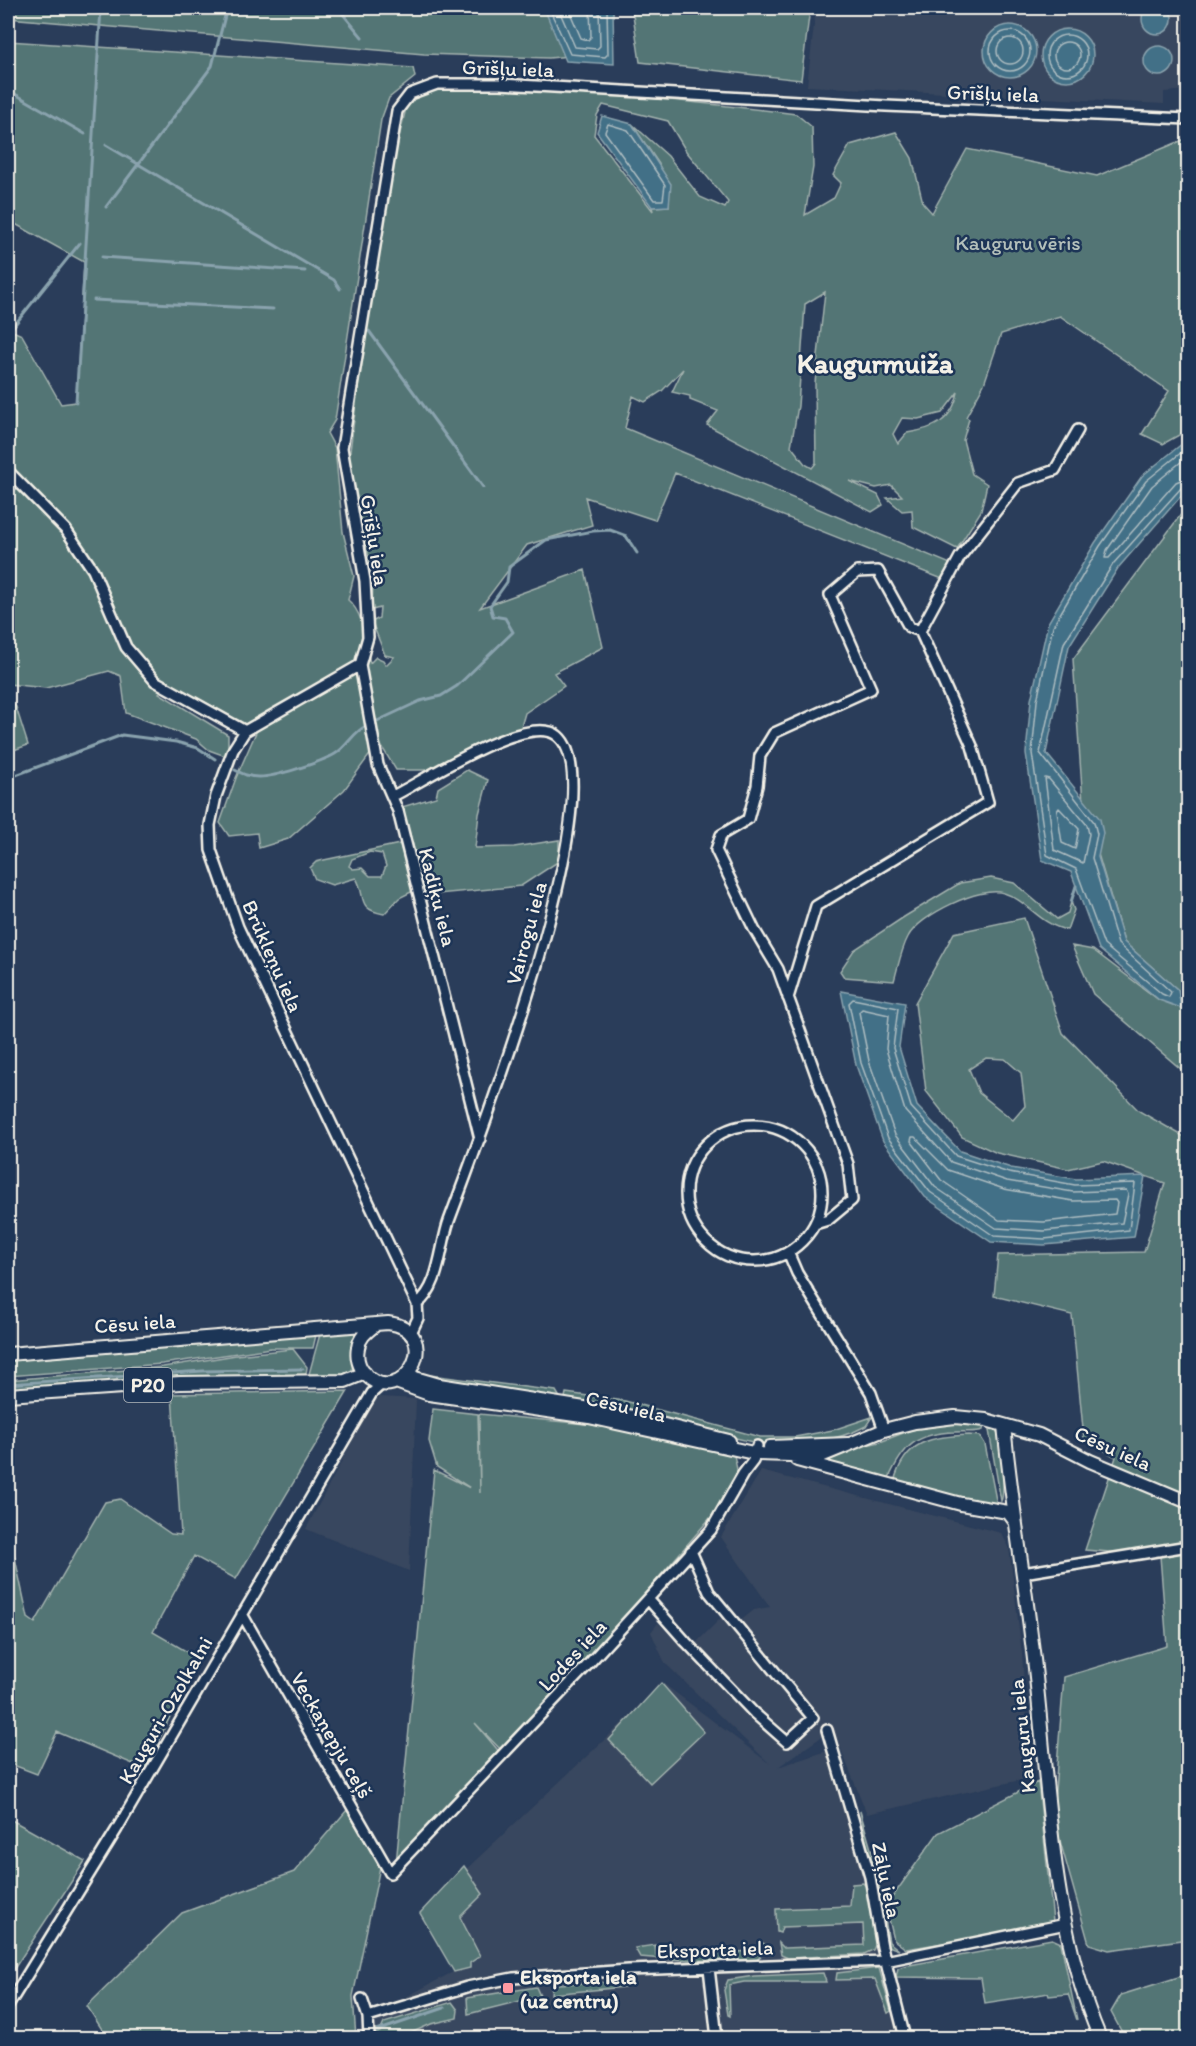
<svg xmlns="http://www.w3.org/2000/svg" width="1196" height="2046" font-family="Itim,sans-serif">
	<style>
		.built { fill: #39475e }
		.green { fill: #527474; stroke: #a3b2ae; stroke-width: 1.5; fill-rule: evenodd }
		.water { fill: #436f87; stroke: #8aa3ae; stroke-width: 1.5 }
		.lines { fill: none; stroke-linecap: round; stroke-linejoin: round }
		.shore { stroke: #adbdc1; stroke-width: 1.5 }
		.stream { stroke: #8aa3ae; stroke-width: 3 }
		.minor-casing { stroke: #f4f1e8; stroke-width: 14 }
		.major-casing { stroke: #f4f1e8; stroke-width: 16 }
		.minor { stroke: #1d3557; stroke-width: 9 }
		.major { stroke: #1d3557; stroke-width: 12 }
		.poi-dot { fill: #ff9aa2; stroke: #1d3557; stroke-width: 2 }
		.labels { text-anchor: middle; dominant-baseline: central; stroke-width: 5; stroke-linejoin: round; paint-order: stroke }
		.shield { fill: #1d3557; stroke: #b4b9bc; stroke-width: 1.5 }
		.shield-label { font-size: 20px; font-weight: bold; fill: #f4f1e8 }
		.street-label { font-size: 21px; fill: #f4f1e8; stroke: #1d3557 }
		.park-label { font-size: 21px; fill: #b3bfba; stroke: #1d3557 }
		.poi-label { font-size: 21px; font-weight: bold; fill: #f4f1e8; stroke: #1d3557; text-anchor: start }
		.district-label { font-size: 27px; font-weight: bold; fill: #f4f1e8; stroke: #1d3557 }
	</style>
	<rect width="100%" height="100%" fill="#2a3d5a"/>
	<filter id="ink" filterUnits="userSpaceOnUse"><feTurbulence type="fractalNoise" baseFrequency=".0167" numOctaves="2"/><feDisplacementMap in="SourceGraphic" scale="12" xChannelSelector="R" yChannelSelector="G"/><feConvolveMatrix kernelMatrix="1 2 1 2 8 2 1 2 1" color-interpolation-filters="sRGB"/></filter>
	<g filter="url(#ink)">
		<path class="built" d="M816 8H1188V90L1164 92V104L807 86Z
			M380 1397 416 1399 409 1571 306 1529 374 1400Z
			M761 1471 1001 1533 1009 1547 1022 1654 1030 1778 867 1814 833 1729 778 1767 833 1749 902 2038H369L368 2017 453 1972 429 1904 664 1684 770 1764 665 1663 651 1632 658 1623 687 1652 724 1615 734 1626 754 1610 770 1607 721 1537Z"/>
		<path class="green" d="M8 8H552L579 55 549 58 424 54 8 18Z
			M632 8H810L801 80 640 62Z
			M8 41 413 68 415 77 389 98 381 120 335 420 327 433 335 448 343 532 354 576 348 600C365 614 365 643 370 663L376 657 383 660 386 665 394 657 385 655 372 622 379 618 380 608 372 610 373 578 349 459 368 310 393 162 409 96C454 78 507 87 554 90 635 96 716 104 796 114L812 127 813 167 805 215 834 198 841 183 833 175 850 145 896 132 912 158 923 203 932 213 967 149 1097 176 1188 138V430L1163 444 1142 434 1169 391 1060 316 1001 334 984 384 966 417 969 419 963 440 972 474 987 484 981 511 957 549 913 527 912 510 902 511 887 498 902 496 891 485 876 488 849 481 878 495 883 505 872 512 707 425 718 411 690 400V396L672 392 683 369 662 391 645 402 633 396 625 428 953 565 945 580 675 473 655 520 585 497 592 525 527 545 480 608 585 570 603 647 554 673 564 686 525 713 520 730 436 770H396L379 742 344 790 288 839 259 848 257 833 229 836 220 823 236 778 257 730 171 684 159 693 228 735V757L209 750 196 739 126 713 121 676 109 671 46 688 8 684V329L22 335 61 404 76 402 84 262 8 220ZM603 105 668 121 686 151 728 202 725 208 700 197 668 156 632 124 659 164 669 206 652 207 653 211 594 135 597 115ZM825 292 815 383 816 463 812 468 805 464 791 446 798 406 805 304ZM958 392C952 422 933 429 907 433L898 444 893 434 902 418 918 419 942 413Z
			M1188 505V1075L1093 994 1072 946 1093 950 1159 1000 1178 990 1124 942 1083 803 1073 659Z
			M8 697 16 707 28 745 8 752Z
			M467 770 488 780 479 814 475 848 514 847 559 840V861L521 886 427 895 402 807 436 797 438 788Z
			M400 844 413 891 399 898 384 914C355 909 367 896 356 878L332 885 315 879 310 868 316 862 324 860ZM370 852 382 854 386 866 382 876H370L362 868 353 869 349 866 352 859Z
			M991 878 1014 883 1057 919 1068 913 1071 902 1074 910 1067 930C1040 925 1027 900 1004 893 981 885 918 916 908 937 901 950 898 967 894 981L844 977 840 971 854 950 904 917 960 883Z
			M1024 918 1063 1033 1139 1111 1188 1139V1939L1109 1950 1089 1944 1053 1816 1064 1677 1167 1646 1160 1556 1085 1550 1116 1457 1084 1439 1072 1315 994 1296 998 1255 1144 1252 1165 1183 1103 1161 1068 1169 997 1153 962 1137 926 1091 915 1003 954 933ZM986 1058 1005 1059 1021 1073 1025 1106 1013 1120 979 1093 969 1069Z
			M357 1332 353 1348 352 1376 309 1374 320 1334Z
			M316 1335 313 1348H271L162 1364 8 1376V1361Z
			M293 1349 307 1367 306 1374 156 1378 8 1389V1380L163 1367 236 1355Z
			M422 1374 556 1391 559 1396 558 1398 422 1376Z
			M348 1391 236 1579 194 1556 153 1632 198 1658 145 1769 57 1732 37 1774 8 1763V1526L28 1618 35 1623 105 1502 120 1499 171 1534 181 1535 172 1394Z
			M566 1393 625 1401 760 1437H795L833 1430 872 1417 866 1426C833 1444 794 1444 757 1443L565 1398Z
			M433 1409 478 1414 480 1493 479 1414 607 1426 734 1455 738 1474 717 1510 556 1697 503 1752 475 1723 502 1755 396 1864 434 1470 470 1488 437 1467 429 1441Z
			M963 1421 984 1424 983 1430C976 1433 964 1431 955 1432 916 1433 903 1446 888 1480L821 1463 843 1450 880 1442 911 1430Z
			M988 1424C994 1428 999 1432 1000 1439 1002 1447 1005 1496 1001 1501Z
			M969 1435 980 1436 985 1444 997 1505 992 1507 894 1482C905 1440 931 1437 969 1435Z
			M661 1683 704 1732 650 1783 609 1740Z
			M1038 1782 1053 1921 974 1938 906 1949 894 1940 886 1906 938 1833Z
			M347 1810 380 1867 353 1996 356 2038H100L105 2034 87 2006 182 1913 294 1872Z
			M860 1811 875 1863 889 1942 899 1950 888 1946 885 1935Z
			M8 1818 85 1861 8 1978Z
			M464 1866 483 1894 460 1917 480 1956 470 1963V1968L454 1972 420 1913Z
			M863 1883 867 1888 876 1943 873 1950 864 1954 788 1958 781 1955 779 1943 784 1948 864 1945 863 1924 782 1927 780 1933 777 1932 776 1911V1909L850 1906 852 1884Z
			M1052 1939 1061 1943 1077 2020 1068 1994 1049 1996 1048 1993 1043 1994 985 2003 981 1978 896 1977 898 1968 904 1966Z
			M763 1943 766 1945V1950L757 1960C717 1961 679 1961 640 1957L635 1948 655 1945 656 1955 758 1951 760 1944Z
			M879 1968 891 2011 888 2013 875 1979 836 1980 837 1973Z
			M823 1973 826 1982H744L729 1985 730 2016 728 2015 724 1990 728 1980 754 1976Z
			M1188 1974V2038H1125L1111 2012 1121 1995Z
			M622 1982 624 1987 551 1994 552 1984Z
			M536 1987 540 1996 468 2014 467 1998Z
			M452 2002 458 2010 457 2018 431 2024 400 2038H376L375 2034 380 2032 384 2023Z"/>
		<path class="water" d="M1142 19a15 15 0 1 1 30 0a15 15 0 1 1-30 0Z
			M544 8H613L614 64 566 61Z
			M984 51a26 26 0 1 1 52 0a26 26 0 1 1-52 0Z
			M1041 55a26 26 0 1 1 52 0a26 26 0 1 1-52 0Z
			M1144 61a15 15 0 1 1 30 0a15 15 0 1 1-30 0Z
			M602 116 632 124 671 184 669 206 652 207 597 132Z
			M1188 439V488L1118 568 1069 646 1046 753 1100 819 1103 833 1098 857 1124 942 1178 990 1181 1008 1159 1000 1099 949 1071 872 1042 860 1026 753 1031 700 1048 623 1095 543 1142 476Z
			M841 991 905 1003 899 1047 917 1106 960 1151 1011 1168 1076 1179 1145 1176 1134 1237 1044 1245 991 1242 925 1197 883 1141 856 1065Z"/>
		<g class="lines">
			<path class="shore" d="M549 8 570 54 605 57 608 54 607 8
				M558 8 575 47 597 49 600 46 599 8
				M568 8 581 38 588 40 591 37 590 8
				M990 51a20 20 0 1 1 40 0a20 20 0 1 1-40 0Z
				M1047 55a20 20 0 1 1 40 0a20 20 0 1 1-40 0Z
				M997 51a13 13 0 1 1 26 0a13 13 0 1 1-26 0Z
				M1054 55a13 13 0 1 1 26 0a13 13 0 1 1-26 0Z
				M608 124 628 130 665 185 663 200H654L605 132Z
				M1188 447 1146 481 1100 546 1053 626 1037 701 1032 753 1047 855 1076 869 1104 945 1162 994 1169 997 1171 992 1118 944 1092 858 1097 834 1094 822 1040 753 1064 643 1113 564 1182 487 1188 485
				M1188 456 1152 486 1107 550 1105 558H1109L1176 482 1188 477
				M1045 778 1049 779 1087 825 1089 834 1083 863 1054 850Z
				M1059 808 1079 829 1075 849 1062 843 1057 811Z
				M853 999 898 1008 893 1048 911 1107 956 1156 1009 1173 1075 1185 1135 1183 1129 1230 1044 1239 994 1236 930 1192 888 1138 861 1063 849 1003Z
				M862 1009 889 1015 886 1049 905 1111 951 1162 1007 1181 1073 1192 1126 1190 1128 1194 1122 1223 1044 1231 996 1228 935 1187 895 1135 869 1061 859 1012Z
				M912 1137H915L948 1170 1004 1189 1073 1201 1115 1200 1117 1203 1115 1214 1044 1222 999 1220 941 1180 911 1141Z"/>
			<path class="stream" d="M338 8 362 37
				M8 90 85 134
				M106 145 334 280 340 289
				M106 207 212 66 227 8
				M102 257 305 271
				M94 300 273 309
				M12 328 80 243
				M369 331 483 487
				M76 402 101 8
				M375 722 420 701 441 696 457 686 513 632 505 618 493 616 490 606 507 582 509 567 546 540 593 531 610 530 626 536 637 553
				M235 770C243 774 249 777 258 777 273 778 321 762 335 754 347 747 353 732 366 726
				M8 778 122 735 176 742 198 748 215 759
				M1071 902 1076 886
				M8 1384 203 1371 303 1369
				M371 2033 444 2008
				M358 2038H360"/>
			<g class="minor-casing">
				<path id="minor" d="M8 471 66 530 93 570 126 647 155 681 245 731
					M360 665 245 731 233 750 216 796 210 825 211 850 238 927 417 1304 418 1318 410 1335
					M393 796C423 781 529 711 558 736 617 786 475 1150 449 1221 440 1246 440 1287 417 1304
					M788 998 816 906 988 802 972 746 920 631 960 557 1018 483 1055 470 1078 430
					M686 1193a68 68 0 1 1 136 0a68 68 0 1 1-136 0Z
					M480 1139 398 811 378 765 360 665 368 637 365 581 342 448 397 111 410 94 437 84H500L886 106 1188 119
					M815 1224 828 1220 852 1200 848 1164 778 969 754 929 716 850 721 835 748 819 757 786 760 756 774 733 871 689 830 595 857 572 878 571 909 627 920 631
					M788 1252 797 1273 871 1393 884 1430
					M1023 1573 1188 1546
					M648 1599 686 1642 754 1713 787 1742 813 1718 709 1592 691 1551
					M242 1614 390 1873 584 1669 711 1530 743 1474 753 1461 757 1446
					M827 1730 870 1877 882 1947 905 2038
					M709 1968 717 2038
					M362 1999 368 2017 369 2038
					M8 2006 117 1829 372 1393 383 1383
					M368 2017 467 1987 513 1978 629 1970 885 1961 1066 1924"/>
			</g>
			<g class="major-casing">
				<path id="major" d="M8 1354 388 1323C447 1330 402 1413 365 1374 359 1367 356 1357 358 1348 359 1338 366 1332 374 1326
					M409 1373 415 1378 439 1385 616 1413 729 1441
					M396 1382 429 1394 589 1417 758 1454 821 1456 884 1430 915 1422 955 1417 986 1420 1039 1435 1090 1461 1188 1502
					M8 1395 180 1383 345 1381 365 1373
					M1004 1425C1012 1509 1027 1593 1036 1677 1049 1797 1052 1926 1100 2038
					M770 1447 848 1444
					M797 1460 961 1504 1008 1512 1014 1520"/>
			</g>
			<use href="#minor" class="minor"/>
			<use href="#major" class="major"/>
		</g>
	</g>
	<rect class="poi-dot" x="502" y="1982" width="12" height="12" rx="3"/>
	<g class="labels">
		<rect class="shield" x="124" y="1368" width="48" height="34" rx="4.5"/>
		<g class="shield-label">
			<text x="148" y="1385">P20</text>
		</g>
		<g class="street-label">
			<text transform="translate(508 68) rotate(2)">Grīšļu iela</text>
			<text transform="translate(993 93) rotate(2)">Grīšļu iela</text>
			<text transform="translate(375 540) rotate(81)">Grīšļu iela</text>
			<text transform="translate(438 897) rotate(76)">Kadiķu iela</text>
			<text transform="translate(526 933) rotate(-75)">Vairogu iela</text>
			<text transform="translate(273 956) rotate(66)">Brūkleņu iela</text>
			<text transform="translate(135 1323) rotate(-4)">Cēsu iela</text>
			<text transform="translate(626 1406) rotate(13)">Cēsu iela</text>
			<text transform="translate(1113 1448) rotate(24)">Cēsu iela</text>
			<text transform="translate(572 1655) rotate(-47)">Lodes iela</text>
			<text transform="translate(165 1710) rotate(-60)">Kauguri-Ozolkalni</text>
			<text transform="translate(332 1735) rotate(60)">Veckaņepju ceļš</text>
			<text transform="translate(1022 1736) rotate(-96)">Kauguru iela</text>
			<text transform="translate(887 1880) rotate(78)">Zāļu iela</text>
			<text transform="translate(715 1949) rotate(-2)">Eksporta iela</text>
		</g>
		<g class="park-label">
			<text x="1018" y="242">Kauguru vēris</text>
		</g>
		<g class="poi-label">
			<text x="520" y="1976">Eksporta iela<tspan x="520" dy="24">(uz centru)</tspan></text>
		</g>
		<g class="district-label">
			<text x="875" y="363">Kaugurmuiža</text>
		</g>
	</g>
	<rect width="1196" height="2046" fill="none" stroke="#1d3557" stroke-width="30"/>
	<rect x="15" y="15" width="1166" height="2016" fill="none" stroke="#f4f1e8" stroke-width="2" filter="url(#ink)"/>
</svg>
